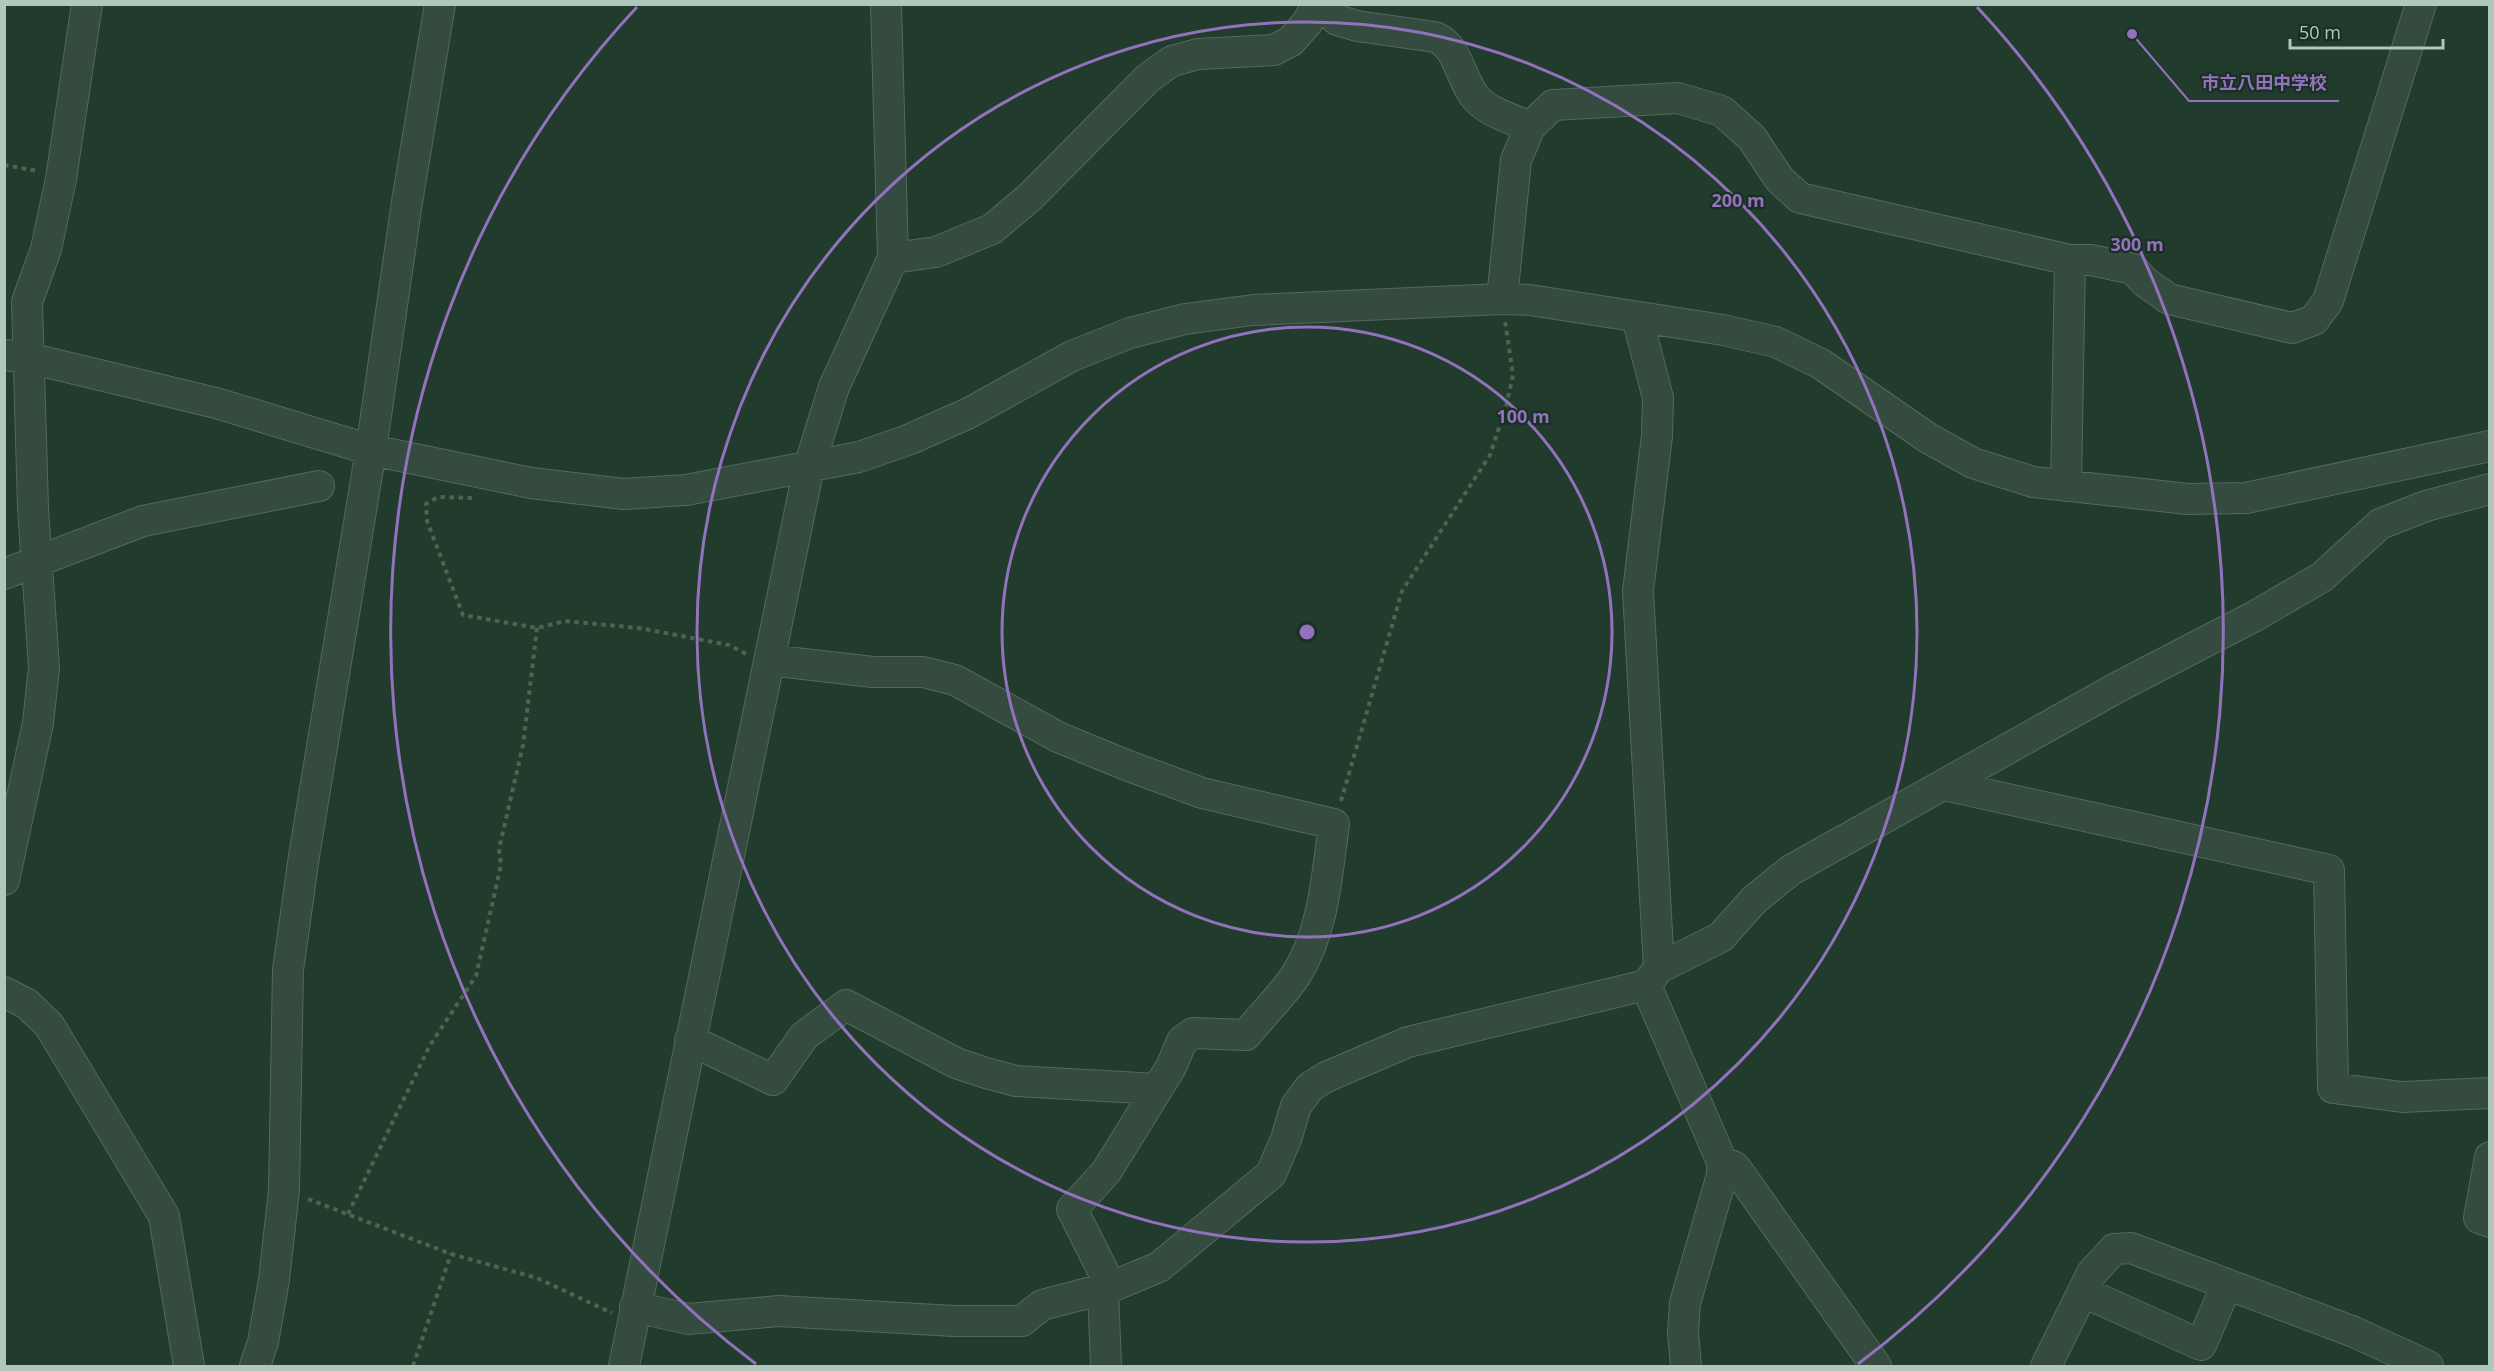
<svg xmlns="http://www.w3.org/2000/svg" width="2494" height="1371" font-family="'Open Sans','Noto Sans JP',sans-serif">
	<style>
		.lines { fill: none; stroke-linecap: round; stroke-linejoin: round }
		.minor-casing { stroke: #53695d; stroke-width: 32 }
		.path { stroke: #4e644e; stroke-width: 4; stroke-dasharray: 4.5 4.5; stroke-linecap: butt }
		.minor { stroke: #354b3f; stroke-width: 30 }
		.ring { fill: none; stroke: #9372bd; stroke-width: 3 }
		.centre { fill: #9372bd; stroke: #1a2f24; stroke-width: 3 }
		.ring-label { font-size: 18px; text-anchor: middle; font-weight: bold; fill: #9372bd; stroke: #1a2f24; stroke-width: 4.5; stroke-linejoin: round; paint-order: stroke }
		.leader { fill: none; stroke: #9372bd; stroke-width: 2 }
		.callout-dot { fill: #9372bd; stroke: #1a2f24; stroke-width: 2 }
		.callout-label { font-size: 18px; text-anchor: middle; font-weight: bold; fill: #9372bd; stroke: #1a2f24; stroke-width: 4.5; stroke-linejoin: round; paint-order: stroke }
	</style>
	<rect width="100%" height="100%" fill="#213b2c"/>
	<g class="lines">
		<g class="minor-casing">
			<path id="minor" d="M1321 4 1337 20 1357 26 1435 37C1460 48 1459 78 1476 98 1489 113 1513 119 1530 127
				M893 258 936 252 992 229 1029 198 1148 78 1172 61 1198 54 1274 50 1291 41 1307 23 1317 4
				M1502 299 1516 160 1530 127 1553 105 1678 98 1722 111 1752 138 1780 180 1800 198 2070 260H2091L2133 269 2145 282 2169 299 2292 328 2314 320 2328 301 2421 4
				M1637 317 1658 398 1657 436 1638 591 1659 968
				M4 355 29 358 216 403 371 450 531 483 624 494 686 490 859 457 908 440 969 413 1072 356 1130 333 1185 319 1253 310 1502 299 1530 300 1723 330 1776 342 1821 364 1928 438 1973 463 2033 482 2188 499 2246 498 2490 446
				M2066 486 2070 260
				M4 574 143 521 319 486
				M769 660 873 672H923L955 680 1058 737 1126 765 1202 793 1334 824C1327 875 1324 930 1296 975 1282 996 1262 1015 1246 1035L1193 1033 1182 1041 1171 1067 1106 1172 1072 1209 1111 1287
				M1944 785 2329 870 2333 1088 2402 1097 2490 1093
				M4 880 38 723 44 668 33 508 27 302 46 249 61 179 87 4
				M1646 985 1722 1162V1175L1685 1303 1683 1333 1686 1366
				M4 992 27 1004 49 1025 164 1216 189 1366
				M690 1040 773 1080 804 1036 846 1005 956 1063 986 1073 1016 1081 1157 1089
				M2490 1157 2479 1218 2490 1222
				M1722 1162 1735 1167 1876 1366
				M1103 1289 1106 1366
				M2083 1292 2201 1345 2227 1284
				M635 1307 688 1319 779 1311 954 1321H1022L1042 1305 1111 1287 1159 1267 1271 1174 1286 1139 1296 1106 1310 1087 1326 1077 1408 1042 1646 985 1659 968 1721 937 1755 899 1791 870 2118 687 2255 616 2322 577 2380 524 2426 506 2490 489
				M255 1366 263 1342 274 1280 284 1190 288 970 304 856 371 450 407 202 440 4
				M624 1366 809 467 834 387 893 258 886 4
				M2046 1366 2092 1273 2114 1249 2131 1248 2354 1332 2428 1366"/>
		</g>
		<path class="path" d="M4 165 38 171
			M472 498 438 497 426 504 427 521 463 615 537 628 565 621 639 628 729 645 746 654
			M1341 801 1402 591 1490 455 1506 407 1513 375 1505 321
			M308 1199 451 1254 537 1278 612 1313
			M348 1214 430 1045 476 976 501 865 499 849 523 745 537 628
			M413 1366 451 1254"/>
		<use href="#minor" class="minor"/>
	</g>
	<g class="ring">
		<circle cx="1307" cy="632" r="305"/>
		<circle cx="1307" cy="632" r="610"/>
		<path d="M756 1364A916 916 0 0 1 637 7M1977 7A916 916 0 0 1 1858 1364"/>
	</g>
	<circle cx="1307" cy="632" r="9" class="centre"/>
	<g class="ring-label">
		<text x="1738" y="207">200 m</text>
		<text x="2137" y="251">300 m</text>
		<text x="1523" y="423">100 m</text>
	</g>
	<path class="leader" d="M2132 34L2189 101H2339"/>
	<circle class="callout-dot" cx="2132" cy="34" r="6"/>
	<g class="callout-label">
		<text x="2264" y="89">市立八田中学校</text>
	</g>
	<rect width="2494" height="1371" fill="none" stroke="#b0c7bb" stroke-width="12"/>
	<path d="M2290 39v9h153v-9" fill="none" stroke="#b0c7bb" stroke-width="3"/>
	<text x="2299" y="39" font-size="18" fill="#b0c7bb" stroke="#1a2f24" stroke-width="4.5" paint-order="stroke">50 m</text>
</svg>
